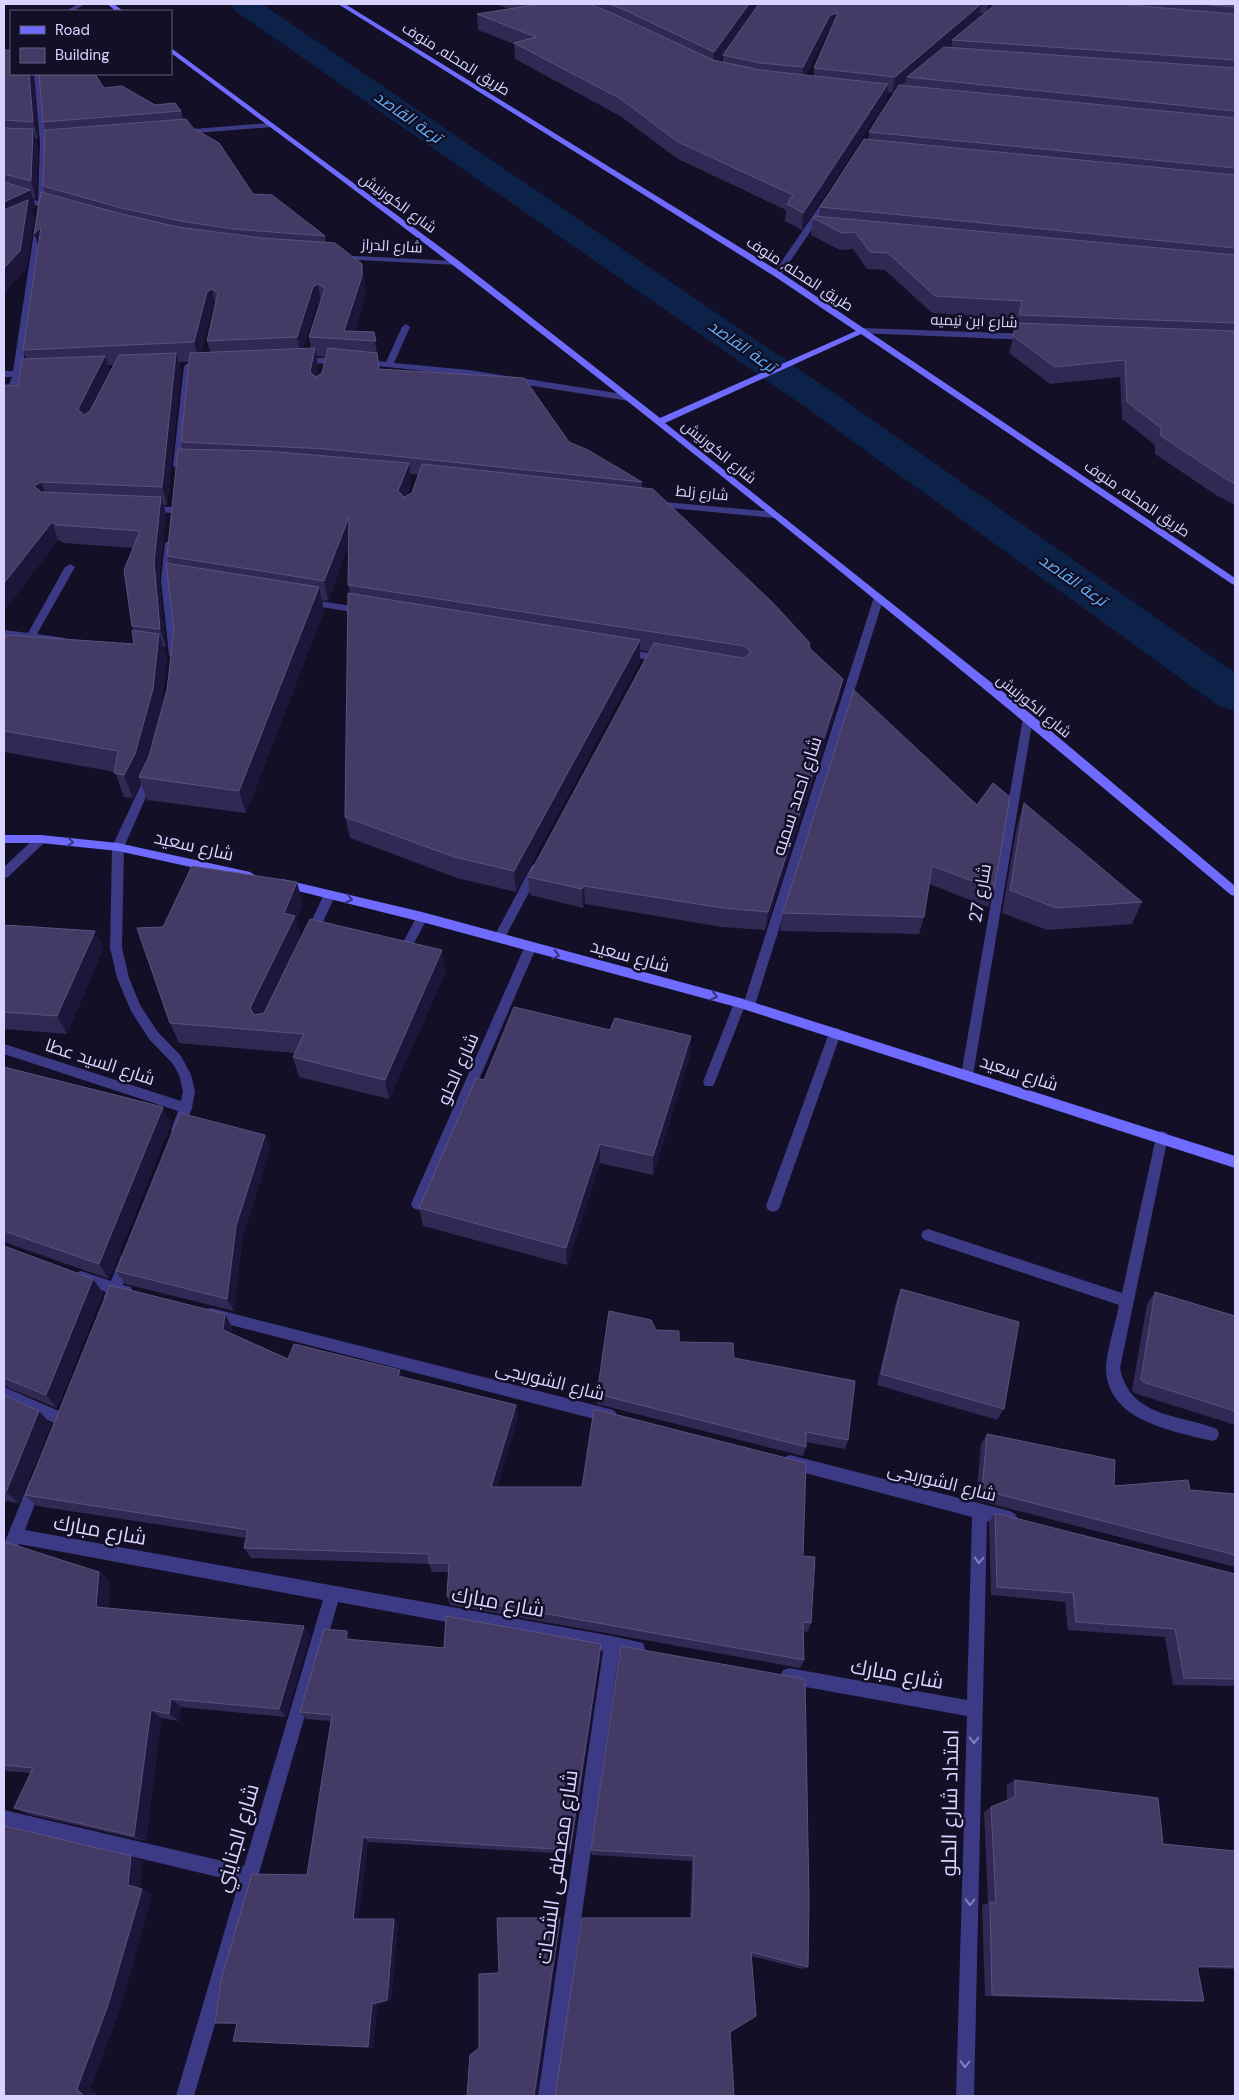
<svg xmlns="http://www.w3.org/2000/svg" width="1239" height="2100" font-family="'DM Sans',Cairo,sans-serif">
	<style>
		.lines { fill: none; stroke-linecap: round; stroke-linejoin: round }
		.canal { fill: #0c2248; fill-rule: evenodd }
		.lane { fill: #3d3a85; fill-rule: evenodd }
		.street { fill: #3d3a85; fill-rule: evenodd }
		.secondary { fill: #6f6bff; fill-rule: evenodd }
		.wall { fill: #312854; fill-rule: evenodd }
		.shaded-wall { fill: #1d163a }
		.building { fill: #433a66; stroke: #5a527e }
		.oneway { stroke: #38347d }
		.oneway2 { stroke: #837fbc }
		.labels { text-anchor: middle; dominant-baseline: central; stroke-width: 5; stroke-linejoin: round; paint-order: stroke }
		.far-street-label { font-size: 15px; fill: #d9d4ff; stroke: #130f26 }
		.far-water-label { font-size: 16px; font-style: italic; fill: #62b6ff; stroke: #130f26 }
		.street-label { font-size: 18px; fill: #d9d4ff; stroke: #130f26 }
		.near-street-label { font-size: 21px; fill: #d9d4ff; stroke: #130f26 }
	</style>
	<rect width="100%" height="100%" fill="#130f26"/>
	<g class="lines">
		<path class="canal" d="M230 4H262L834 393 1235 673V711L1219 706 808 409 234 10Z"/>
		<path class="lane" d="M740 998 744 999 746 1003 715 1082 713 1086H705L703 1082 734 1003 736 999Z
			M835 1028 839 1029 841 1033 780 1206 778 1210 773 1212 768 1210 766 1206 829 1033 831 1029Z
			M1162 1131 1167 1133 1168 1137 1120 1368C1130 1418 1179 1414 1217 1429L1219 1434 1217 1439 1212 1441C1173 1431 1107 1421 1106 1369 1106 1352 1116 1322 1119 1305L928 1241 923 1239 921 1235 923 1231 928 1229 1122 1293 1156 1137 1157 1133Z"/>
		<path class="street" d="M78 4H85L73 11H66Z
			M34 74H40L48 143 46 203 58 208 54 210 45 208 22 371H36L40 374 36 377H21L8 406 4 409V396L12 377H4V371H13L38 206 4 196V192L38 201 40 143Z
			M270 123H273V127L181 134 177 132 181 130Z
			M825 198 832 200 780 276H774L773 274Z
			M336 255 456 261 460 263 456 265 339 259 335 257Z
			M406 324 410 327 394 363 469 370 629 395 633 398 629 401 469 376 360 364 359 362 363 359 386 362 402 327Z
			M862 328 1030 334 1034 337 1030 340 859 333V329Z
			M301 358H341L345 361 341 364 298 363V359Z
			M188 363 192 366 183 466 178 469 173 466 184 366Z
			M653 501 775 512 780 515 775 518 650 506V502Z
			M148 506 173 507 178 510 173 513 145 511V507Z
			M170 540 175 543 171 580 179 655 174 658 169 655 161 580 165 543Z
			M70 564 75 567 37 634 65 638V642L4 636V630L28 633 65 567Z
			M879 594 884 597 755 1005 753 1009H745L743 1005 874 597Z
			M307 599 364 608 369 611 364 614 303 604 302 602Z
			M623 649 662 655 667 659 662 663 619 654V650Z
			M1028 714 1033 718 973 1075 971 1079H963L961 1075 1023 718Z
			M151 770 156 774 124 847 122 948 129 978 140 1005 157 1031 181 1056 191 1075 195 1091 192 1108 182 1134 177 1136 172 1134 171 1130 178 1111 4 1054V1044L181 1101 183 1091 179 1075 173 1064 149 1039 131 1011 117 978 110 948 112 847 146 774Z
			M41 835 45 836 47 839 45 842 8 877 4 878V867L37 836Z
			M536 864 542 868 503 941H495L493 938 495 935 532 865Z
			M330 890 336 894 316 937 314 940H306L304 937 324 894Z
			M422 912 428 917 407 956H399L397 953 399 950 418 914Z
			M530 943 536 948 425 1204 423 1208 418 1210 413 1208 411 1204 524 948Z
			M126 1254 131 1256 133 1260 123 1285 131 1287 133 1292 131 1297 126 1298 118 1296 116 1302 111 1303 106 1302 104 1297 106 1292 76 1281 74 1277 76 1273 81 1271 111 1281 121 1256Z
			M211 1308 610 1409 615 1411 617 1416 615 1421 610 1423 211 1320 206 1319 204 1314 206 1309Z
			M4 1387 66 1414 68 1419 66 1424 61 1426 4 1401Z
			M790 1455 1010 1511 1015 1514 1018 1519 1015 1524 1010 1527 987 1521 974 2096H956L967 1716 789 1684 783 1682 781 1676 783 1670 789 1668 967 1700 972 1517 790 1469 785 1467 783 1462 785 1457Z
			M35 1478 40 1480 42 1485 25 1530 612 1636 643 1643 645 1649 643 1655 637 1657 619 1654 556 2096H538L603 1651 338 1602 194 2096H176L239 1882 4 1826V1810L244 1866 323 1600 19 1544 9 1568 4 1571V1544L30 1480Z"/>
		<path class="secondary" d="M107 4H114L123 11H116Z
			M338 4H345L780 272 1235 578V585L1232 584 861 334 665 423 1032 715 1235 886V896L1231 895C976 680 718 469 454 266 361 194 266 124 171 53V48L459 261 660 418 856 331 774 276Z
			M4 835H41L118 843 250 872 256 876 250 880 118 851 41 843H4Z
			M282 879 422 912 740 998 1235 1156V1168L740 1008 422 922 278 886 276 883Z"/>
	</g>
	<path class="wall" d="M496 4H1235V505L1216 495 1155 454V445L1122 419 1120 377 1050 384 1009 353 1018 319 932 313 885 270 867 269 853 249 840 250 811 235 813 218 819 216 820 207 868 140 869 132 896 90 892 93 887 92 886 101 802 230 785 221 786 210 678 159 620 116 515 59 514 44 478 30 477 14 509 9ZM753 13 723 55V62H718ZM980 13 984 14 979 18ZM828 31H830L814 68V76L806 75ZM952 43 951 47H947L951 44Z
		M4 50 11 74H33L38 139H36L38 147 36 199 33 198 36 207 31 209 34 218 26 269 4 293Z
		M104 88 155 105 181 111 183 119 193 128 253 194 325 236 326 242 365 283V296L354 332H374L379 369 569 442 642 482V488L843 679 839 699 765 930 722 927 585 904 583 908 530 895 528 877 650 652 640 650V661L516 892 457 878 350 838 345 817 350 593 348 585V547L328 601 322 600 324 611 246 813 147 800 141 783 133 798 124 797 115 772 4 752V641L134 644V631L132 626 133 548 64 543 58 540 4 611V386H18L26 359 23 350 38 246 45 193 43 186 46 130 43 122ZM319 304 309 337 311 348 303 349 316 306ZM214 309 207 341 210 352 201 353 211 312ZM316 356 326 357 322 373 316 377 318 365ZM179 362H189L181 442 182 449 167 556 169 563 174 630 167 690 161 711 167 658 163 647H166L159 580 166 515 163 505H167L181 371ZM108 365H114L110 372ZM410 474 418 475 412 493 407 495 411 483Z
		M854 690 994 889 988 907 929 884 924 917 919 934 780 931 783 913Z
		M1024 803 1142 902 1132 924 1047 930 1002 913 1017 826Z
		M303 904 296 920 301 937 446 971 389 1099 299 1077 293 1057 295 1053 179 1043 170 1023 163 927Z
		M4 925 95 931 103 949 67 1034 4 1029Z
		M610 1030 691 1036 690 1056 653 1175 600 1163 567 1265 423 1226 419 1208 484 1080Z
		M4 1067 171 1123 109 1279 4 1242Z
		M265 1135 270 1149 242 1239 234 1311 125 1284 116 1271Z
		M4 1246 93 1279 103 1293 57 1408 4 1386Z
		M901 1289 1004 1409 997 1420 877 1385 896 1302Z
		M1155 1292 1235 1316V1425L1134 1393 1132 1390 1147 1304Z
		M232 1327 231 1333 288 1359 402 1377 516 1405 518 1417 497 1487 803 1556 811 1623 808 1632 803 1631 804 1660 800 1668 450 1605 447 1596 448 1572H432L429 1564 251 1558 244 1548 246 1538 37 1506 25 1495Z
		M656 1330 679 1342 734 1358 848 1440 845 1449 806 1442V1447L803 1456 597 1404V1394Z
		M4 1395 51 1424 19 1503 4 1501Z
		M987 1434 1114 1486 1190 1490 1235 1494V1567L976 1500 981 1444Z
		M995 1513 1235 1574V1686L1173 1685 1165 1637 1068 1630 1065 1602 991 1595 989 1522Z
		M4 1544 99 1572 110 1582 108 1608 310 1635 286 1717 181 1707 179 1721 161 1718 146 1841 28 1814 14 1808 31 1773 4 1771Z
		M352 1639V1640L444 1648 601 1644V1652L571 1854 368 1842 358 1919 398 1922 391 2001 377 2005 373 2048 236 2024 215 2023 307 1875 331 1721 306 1719 300 1712Z
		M621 1646 808 1967 803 1969 751 1956 690 1918 692 1861 592 1855 591 1850Z
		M1015 1780 1163 1844 1235 1851V1969L1198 1968 1204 2001 1192 2002 985 1996 982 1905 988 1903 984 1812 991 1807 1007 1800V1785Z"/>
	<path class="shaded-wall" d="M749 4H759L758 12 752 13 713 69 714 52Z
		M981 4 978 20 952 40V43L911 78 907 77 906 81 892 93 895 77Z
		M988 4H998L986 14Z
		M838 13 836 29 828 31 802 83 803 67 830 15Z
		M29 74H33L38 139 33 122Z
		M888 84 886 101 802 230 803 213Z
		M33 129 38 147 36 199 31 181Z
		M30 190 36 207 31 209 34 218 26 269 4 293V202Z
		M41 227V253L34 234Z
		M362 264 365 283V296L351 340 344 331Z
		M318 284 321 303 316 306 301 356 297 337 313 287Z
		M212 289 216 308 211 312 199 361 194 342 207 292Z
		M315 348 318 365 313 389 310 372Z
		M176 353 181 371 167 505 162 487Z
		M105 356 111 374 84 427 78 409Z
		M409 463 411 483 401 511 398 491Z
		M41 482 48 500 34 486Z
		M161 497 166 515 159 580 166 647 160 629 154 562Z
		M349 517 352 537 328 601 324 581Z
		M52 522 58 540 4 611V583Z
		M319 587 324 611 246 813 239 791Z
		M159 634 167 658 161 713 143 777H139L141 783 133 798 124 775Z
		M640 640V661L516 892 514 871Z
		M843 679 839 699 765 930 768 912Z
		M297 882 303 904 296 920 301 937 257 1028 250 1008 284 913Z
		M584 886 585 904 583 908 582 889Z
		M95 931 103 949 67 1034 57 1016Z
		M442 950 446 971 389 1099 385 1080Z
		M691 1036 690 1056 653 1175V1156Z
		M163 1107 171 1123 109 1279 99 1264Z
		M265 1135 270 1149 242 1239 234 1311 227 1299 236 1226Z
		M600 1144V1163L567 1265 566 1248Z
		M93 1279 103 1293 57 1408 46 1395Z
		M225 1314 232 1327 230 1343 223 1330Z
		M400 1370 404 1382 398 1376Z
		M516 1405 518 1417 494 1498 491 1487Z
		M39 1411 51 1424 19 1503 6 1492Z
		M99 1572 110 1582 107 1617 96 1607Z
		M304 1626 310 1635 286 1717 279 1709Z
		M347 1631 352 1639 351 1647 346 1639Z
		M601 1644V1652L571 1854 570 1850Z
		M171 1699 181 1707 179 1721 169 1714Z
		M151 1710 161 1718 146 1841 134 1836Z
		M363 1837 368 1842 358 1922 353 1919Z
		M131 1856 143 1861 140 1889 128 1885Z
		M142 1889 153 1893 121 2007 91 2088 98 2096H84L77 2089Z
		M560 1918 561 1922 537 2096H534Z
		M394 1919 398 1922 391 2001 377 2005 373 2048 368 2047 372 2004Z"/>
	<path class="building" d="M540 4H589L614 14 713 60 760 70 888 84 803 213 787 204 793 195 678 142 621 99 514 43 536 37 477 14Z
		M608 4H749L714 52 620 8Z
		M759 4H981L895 77 814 68 838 13 830 15 803 67 760 63 723 55Z
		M996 4H1119L1234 14 1235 13V60L952 40Z
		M1200 4H1235V7Z
		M944 47 1235 68V111L907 77Z
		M4 50H11V74H29L33 122 4 120Z
		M39 74H95L104 88 122 86 155 105 175 103 181 111 43 122Z
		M899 85 1235 118V168L869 132Z
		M186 119 193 128 219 143 253 194 272 195 325 236 233 229 181 221 121 208 43 186 45 130Z
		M4 128 33 129 31 181 4 174Z
		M864 139 1235 175V248L820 207Z
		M4 182 30 190 4 202Z
		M41 192 118 213 178 227 262 238 335 243 362 264V276L344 331 374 332 376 341 309 337 325 288 318 284 313 287 297 337 207 341 218 293 212 289 207 292 194 342 23 350 41 227 34 234Z
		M28 200 20 251 4 268V210Z
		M815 216 1235 255V323L1019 315 1022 301 935 296 888 253 870 252 855 232 842 233 813 218Z
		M1016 323 1235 331V484L1223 477 1161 436V428L1127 402 1125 360 1055 367 1013 336Z
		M315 348 310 372 316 377 322 373 328 348 377 353 379 369 524 378 569 442 588 450 642 482 327 449 181 442 190 353Z
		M176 353 162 487 41 482 34 486 41 492 161 497 154 562 160 629 132 626 124 570 140 531 57 525 52 522 4 583V386L5 385 18 386 22 359 105 356 78 409 84 415 90 411 119 355Z
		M178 449 266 451 409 463 398 491 404 497 412 493 422 464 653 489 773 603 809 642 810 649 843 679 768 912 723 908 584 886 582 889 528 877 654 643 743 658 750 654V651L744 646 348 585 349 517 324 581 167 556Z
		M166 563 319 587 239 791 139 777 149 756 167 690 174 630Z
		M348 593 640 640 514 871 454 857 345 817Z
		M132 630 159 634 153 689 135 754 124 775 114 773 118 751 4 731V641L6 635 134 644Z
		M854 690 977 805 993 783 1010 797 994 889 932 866 924 917 783 913Z
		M1024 803 1142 902 1056 908 1010 890Z
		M192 866 297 882 284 913 295 916 250 1008 254 1015 264 1013 310 919 442 950 385 1080 293 1057 304 1034 170 1023 137 928 163 927Z
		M4 925 95 931 57 1016 4 1012Z
		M514 1007 610 1030 615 1018 691 1036 653 1156 600 1144 566 1248 419 1208 476 1078 484 1080Z
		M4 1067 163 1107 99 1264 4 1231Z
		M180 1113 265 1135 236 1226 227 1299 116 1271Z
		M4 1246 93 1279 46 1395 4 1378Z
		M110 1285 225 1314 223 1330 288 1359 294 1344 400 1370 398 1376 516 1405 491 1487H582L594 1409 806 1463 803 1556 815 1557 811 1623 803 1622 804 1660 447 1596 449 1563H429V1554L244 1548 248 1530 25 1495Z
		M901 1289 1019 1322 1004 1409 881 1374Z
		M1155 1292 1235 1316V1411L1143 1382 1141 1379Z
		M609 1311 651 1320 656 1330 679 1331V1342L733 1343 734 1358 855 1381 848 1440 806 1432V1447L597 1394Z
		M4 1395 39 1411 6 1492 4 1491Z
		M987 1434 1115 1460 1114 1486 1188 1480 1190 1490 1235 1494V1555L982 1490Z
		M995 1513 1235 1574V1679L1184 1678 1175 1629 1076 1622 1073 1593 997 1587Z
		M5 1542 99 1572 96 1607 304 1626 279 1709 171 1699 169 1714 151 1710 134 1836 14 1808 33 1768 4 1765V1544Z
		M446 1616 601 1644 570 1850 363 1837 353 1919H394L387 2000 372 2004 368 2047 233 2041 237 2023H215L221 1980 252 1874 307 1875 332 1715 300 1712 324 1629 347 1631 346 1639 444 1648Z
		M621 1646 805 1679 809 1899 808 1967 751 1952 756 2016 730 2032 734 2096H555L582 1918H692L694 1856 591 1850Z
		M1015 1780 1158 1798 1163 1844 1235 1851V1967L1197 1966 1204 2001 992 1995 990 1902 996 1903 991 1807 1015 1797Z
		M5 1826 131 1856 128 1885 142 1889 108 2005 77 2089 84 2096H4V1828Z
		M497 1918H560L534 2096H467L470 2055 479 2048V1974L499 1973Z"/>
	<defs><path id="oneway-chevron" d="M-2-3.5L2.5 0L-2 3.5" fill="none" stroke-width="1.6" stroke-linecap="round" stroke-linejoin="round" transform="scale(1.25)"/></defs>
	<g class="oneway">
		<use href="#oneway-chevron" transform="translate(70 842) rotate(6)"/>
		<use href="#oneway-chevron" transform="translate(349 899) rotate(14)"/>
		<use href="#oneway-chevron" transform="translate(556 955) rotate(15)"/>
		<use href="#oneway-chevron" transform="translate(714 996) rotate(15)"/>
	</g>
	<g class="oneway2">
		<use href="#oneway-chevron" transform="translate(979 1560) rotate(92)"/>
		<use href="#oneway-chevron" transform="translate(974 1740) rotate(91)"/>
		<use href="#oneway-chevron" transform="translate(970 1902) rotate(91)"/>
		<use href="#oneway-chevron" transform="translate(965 2064) rotate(91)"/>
	</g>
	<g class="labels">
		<g class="far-street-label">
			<text transform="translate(456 59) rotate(32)">طريق المحله, منوف</text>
			<text transform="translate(398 203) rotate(36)">شارع الكورنيش</text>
			<text transform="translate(392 246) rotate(3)">شارع الدراز</text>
			<text transform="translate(800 274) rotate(33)">طريق المحله, منوف</text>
			<text transform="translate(974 321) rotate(2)">شارع ابن تيميه</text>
			<text transform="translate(719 452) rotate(39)">شارع الكورنيش</text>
			<text transform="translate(702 493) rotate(5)">شارع زلط</text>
			<text transform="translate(1137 499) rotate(34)">طريق المحله, منوف</text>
			<text transform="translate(1034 706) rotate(39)">شارع الكورنيش</text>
		</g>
		<g class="far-water-label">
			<text transform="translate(408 117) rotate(35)">ترعة القاصد</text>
			<text transform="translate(742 346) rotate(35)">ترعة القاصد</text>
			<text transform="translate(1073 580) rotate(35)">ترعة القاصد</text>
		</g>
		<g class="street-label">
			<text transform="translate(797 796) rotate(-72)">شارع احمد سميه</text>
			<text transform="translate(194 846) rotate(13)">شارع سعيد</text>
			<text transform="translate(980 893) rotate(-80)">شارع 27</text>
			<text transform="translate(630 956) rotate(15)">شارع سعيد</text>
			<text transform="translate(100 1062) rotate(18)">شارع السيد عطا</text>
			<text transform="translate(458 1069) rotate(-66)">شارع الحلو</text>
			<text transform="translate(1019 1073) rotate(18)">شارع سعيد</text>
			<text transform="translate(550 1381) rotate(14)">شارع الشوربجى</text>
			<text transform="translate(942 1482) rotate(14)">شارع الشوربجى</text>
		</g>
		<g class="near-street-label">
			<text transform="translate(100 1530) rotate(10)">شارع مبارك</text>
			<text transform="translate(498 1602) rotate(10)">شارع مبارك</text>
			<text transform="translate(897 1674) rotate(10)">شارع مبارك</text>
			<text transform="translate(950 1803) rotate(-89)">امتداد شارع الحلو</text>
			<text transform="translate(237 1838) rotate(-74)">شارع الجنايني</text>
			<text transform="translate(557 1867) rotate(-82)">شارع مصطفى الشحات</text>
		</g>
	</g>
	<rect width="1239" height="2100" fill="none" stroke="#d9d4ff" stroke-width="10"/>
	<rect x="10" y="10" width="162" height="65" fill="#130f26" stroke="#625e7d"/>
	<rect x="20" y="26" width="25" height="8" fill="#6f6bff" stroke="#625e7d"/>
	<text x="55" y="35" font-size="15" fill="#d9d4ff">Road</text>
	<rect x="20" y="48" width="25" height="15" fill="#433a66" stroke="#625e7d"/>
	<text x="55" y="60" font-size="15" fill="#d9d4ff">Building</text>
</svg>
